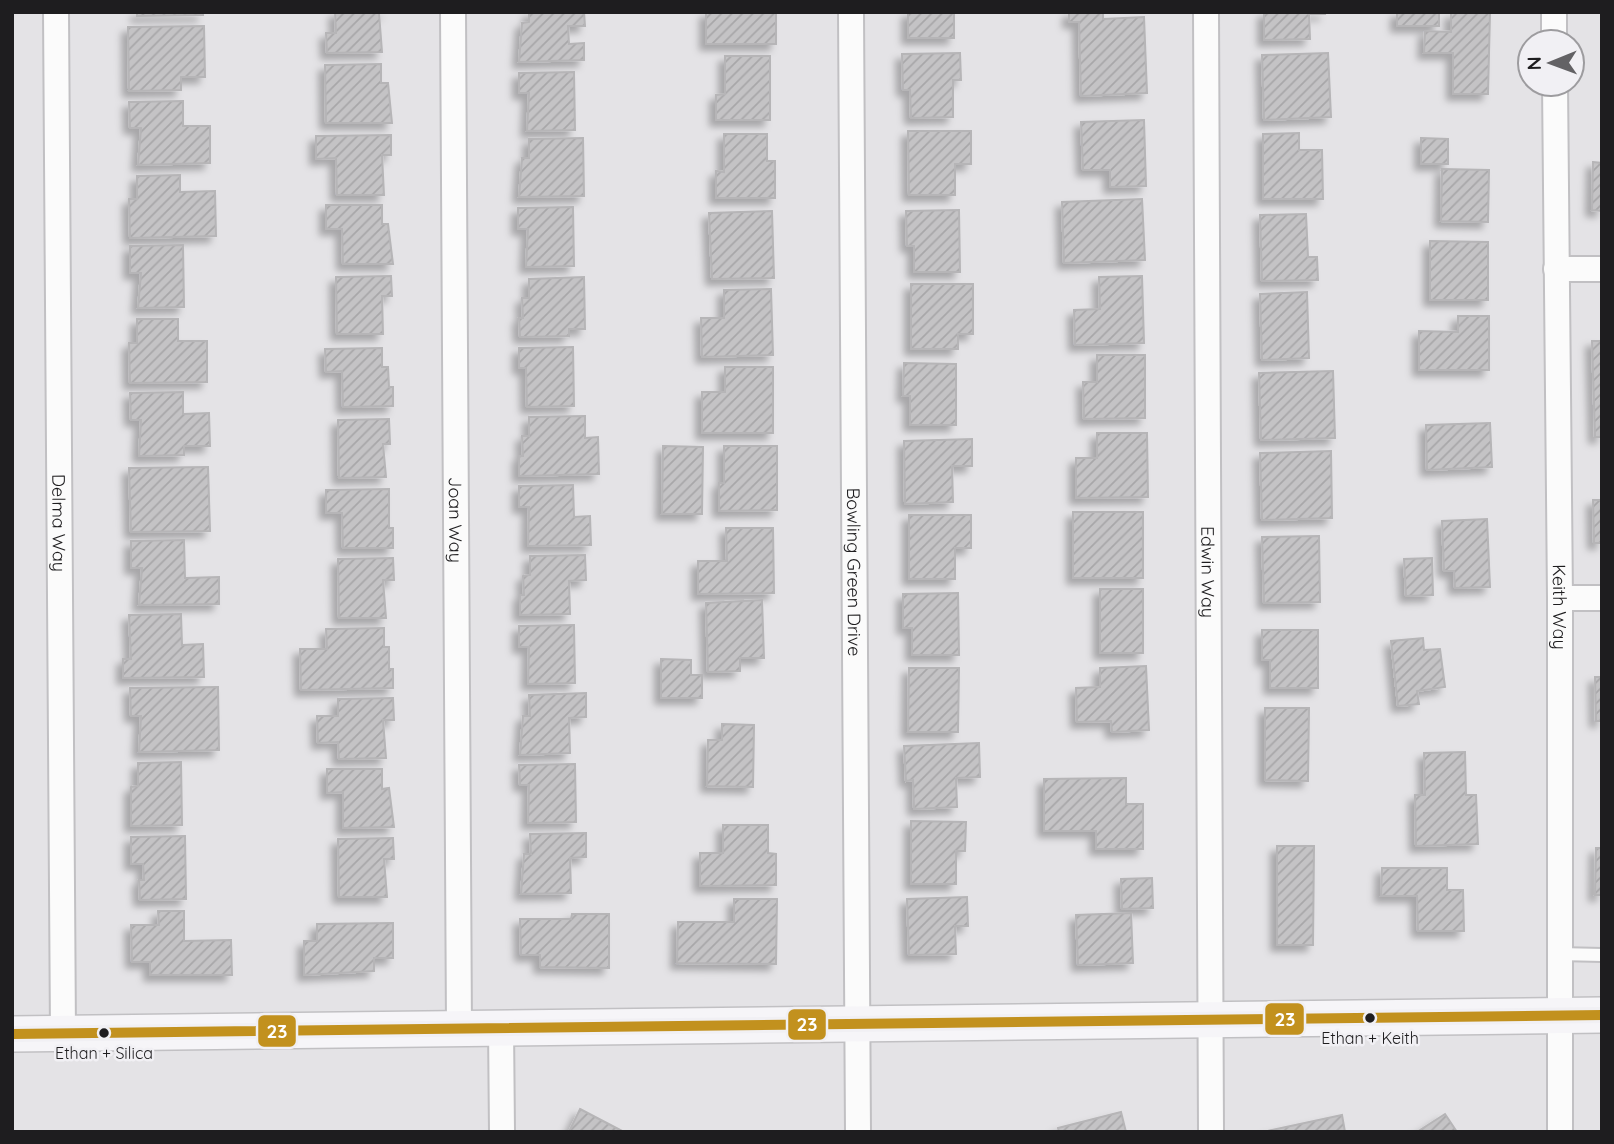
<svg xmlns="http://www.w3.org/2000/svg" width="1614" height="1144" font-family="Quicksand,sans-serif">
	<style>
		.building { fill: url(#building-hatch); stroke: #b6b5b7; stroke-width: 2; filter: url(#shadow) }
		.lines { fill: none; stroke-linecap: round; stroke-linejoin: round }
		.lane-casing { stroke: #c1c0c3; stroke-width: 16 }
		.street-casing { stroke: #c1c0c3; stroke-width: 28 }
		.secondary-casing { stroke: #c1c0c3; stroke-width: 38 }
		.lane { stroke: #fbfbfb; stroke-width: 12 }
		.street { stroke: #fbfbfb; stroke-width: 24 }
		.secondary { stroke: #f6f5f8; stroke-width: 35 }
		.bus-1-casing { stroke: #f1f0f4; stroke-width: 16 }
		.bus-1 { stroke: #c2911e; stroke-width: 10 }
		.bus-dot { fill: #1e1d1f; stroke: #f1f0f4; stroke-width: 2.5 }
		.labels { text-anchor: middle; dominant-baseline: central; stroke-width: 5; stroke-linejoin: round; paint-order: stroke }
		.bus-label { font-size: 16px; fill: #1e1d1f; stroke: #f1f0f4 }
		.street-label { font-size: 18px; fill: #1e1d1f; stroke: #f1f0f4 }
		.line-badge { stroke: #f1f0f4; stroke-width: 2.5 }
		.badge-label { font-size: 19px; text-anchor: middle; font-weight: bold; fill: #fff }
	</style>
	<defs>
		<pattern id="building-hatch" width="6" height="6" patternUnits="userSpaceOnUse" patternTransform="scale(1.75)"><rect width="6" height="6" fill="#c4c3c5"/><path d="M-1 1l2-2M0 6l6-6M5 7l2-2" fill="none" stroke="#a8a7a9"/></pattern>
		<filter id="shadow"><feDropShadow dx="-6" dy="6" stdDeviation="3.5" flood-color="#0004"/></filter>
	</defs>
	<rect width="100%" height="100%" fill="#e4e3e6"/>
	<path class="building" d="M137 12H203V15L137 16Z
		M335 12H389L379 13 382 52 327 53 326 33H336Z
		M529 12H584L585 26H568L569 44 584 43V60L519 62 522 23 529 22Z
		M706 12H776V44H706Z
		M908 12H954V38H908Z
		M1069 12H1103V19L1144 17 1147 93 1081 96 1079 22H1069Z
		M1264 12H1325V14H1309L1310 39 1264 40Z
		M1397 12H1439V26H1397Z
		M1451 13H1490L1488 94H1453V53H1424L1425 31 1451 32Z
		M204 26 205 77H181V90L129 91 128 27Z
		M960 53 961 80H953V117L911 118 910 90H903L902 54Z
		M1328 53 1331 117 1264 120 1262 55Z
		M725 56H770V120H716V95L725 94Z
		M381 64V83H388L392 123H326L325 65Z
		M574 72 575 130 527 131 529 93H519V73Z
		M183 101V126H210V163L138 165 141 128H130L129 102Z
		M1144 120 1146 186 1110 187V170H1083L1081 122Z
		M908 131H971V164H955V195H909Z
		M1299 133V150H1322L1323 199H1263V134Z
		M724 134H767V161H775V198H716V171L724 172Z
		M391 135V155H382L384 195H337L336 158 316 159V136Z
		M583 138 584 196 519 197 522 158H529V139Z
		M1421 138 1448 139V164H1421Z
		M1593 162 1602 163V211L1592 210Z
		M1442 169 1489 170 1488 222 1441 221Z
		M180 175V192L215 191 216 236 130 238 129 199H137V176Z
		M1142 199 1145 260 1064 263 1062 202Z
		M326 205H382V224H388L393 264H343L342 229H326Z
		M573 207 574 266 526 267 528 229H518V208Z
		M959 210 960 272H914V246H907L906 211Z
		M772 211 774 278 712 279 709 213Z
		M1306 214 1308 257H1317L1318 280 1262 281 1260 215Z
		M1430 241 1488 242V300H1430Z
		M183 245 184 307 138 308 141 273H130V246Z
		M391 276 392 296H382L383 334H337L336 277Z
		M1142 276 1144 343 1075 345 1074 310 1100 309 1099 277Z
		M584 277 585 329H569V336L520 337 519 318H523L522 298H529V279Z
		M911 284H973V334H958V349H911Z
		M771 289 773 355 702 357 701 318H724V290Z
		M1307 292 1309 358 1262 360 1260 294Z
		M1458 316H1489V370H1419V331L1458 332Z
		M137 319H178V341H207V382L130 383 129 343H137Z
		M1592 341H1602V437H1595Z
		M573 347 574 406 527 407 526 368H519V348Z
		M382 348V367H388L389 387H393V406L343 407 342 371 326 372 325 349Z
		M1097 355H1145V418L1084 419 1083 382H1097Z
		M904 363 956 364V425H910V396H903Z
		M725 367H773V433H702V392H725Z
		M1333 371 1335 438 1261 440 1259 373Z
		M183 392V414L209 413 210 446H184V455L139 456 141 420H131L130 393Z
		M585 416V438L598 437 599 474 519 476V456H523L522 436H529V417Z
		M389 419 390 444H383L386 477 339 478 338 420Z
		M1490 423 1492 467 1427 470 1426 425Z
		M1097 433H1147L1148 497 1076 498V458H1097Z
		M972 439V466H952L953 502 905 504 904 441Z
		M663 446 703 447 702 514H662Z
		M724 446H777V510L719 511V483H724Z
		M1331 451 1332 518 1262 520 1260 453Z
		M208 467 210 531 131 532 129 468Z
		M573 485 574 517 590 516 591 545 528 546 529 507H519V486Z
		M389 489V528H393V548H343L342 513H326V490Z
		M1593 500H1602V543H1594Z
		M1073 512H1143V578H1073Z
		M909 515H971V548H955V579H909Z
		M1487 519 1490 587 1455 588 1454 571H1444L1442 521Z
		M726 528H773L774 593 698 594V561H727Z
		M1319 536 1320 602 1264 603 1262 537Z
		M184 540 185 578 219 577V604L139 605 142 568H131V541Z
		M585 555 586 580 569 581 570 614 520 615V595H524L523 576 530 575V556Z
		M393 558 394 580H383L386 618H339L338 559Z
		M1432 558 1433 595 1406 596 1404 559Z
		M1100 589H1143V653H1100Z
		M958 593 959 655H912V628H903V594Z
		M762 600 764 658H740V671L708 672 706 603Z
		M181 614 182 645 203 644 204 677 123 678V659H131L129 615Z
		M574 625 575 683 528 684 529 647H519V626Z
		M384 628V647H389V669H393V688L301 690 300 649H327L326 629Z
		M1262 630H1318V688H1270V660H1262Z
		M1423 638 1424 650 1440 649 1445 687 1417 691 1419 704 1398 706 1391 641Z
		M661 659 691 660V675H702V698H661Z
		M1146 666 1149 730 1112 732 1111 721 1077 722 1076 688 1100 687V668Z
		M909 668H959L958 732H908Z
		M1595 677H1602V721H1596Z
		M218 687 219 750 139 752 141 716H131L130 688Z
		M586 693V717L569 718 570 753 520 755 523 716H530L529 695Z
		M393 698 394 720H383L386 758 339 759 338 742 318 743 317 716H338V699Z
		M1265 708H1309L1308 781 1265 780Z
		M722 724 754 725 753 787 707 786 708 740H722Z
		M979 743 980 777 956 778 957 807 914 809 913 780 906 781 904 746Z
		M1465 752 1466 795H1476L1478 844 1416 846 1415 795H1425L1424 753Z
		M181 762 182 825 131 826V787L138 786V763Z
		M575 764 576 822 528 823 529 785H520L519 765Z
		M327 769H382V789L389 788 394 827 343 828V792L327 793Z
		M1126 778V804H1143V849H1096V831H1044V779Z
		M911 821 966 822 965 851H956V884H911Z
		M723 825H768V853L776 854V885L700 886V853H723Z
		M586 833V857L570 858 571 893 521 894 524 854H531L530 834Z
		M185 836 186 899 140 900 139 880H144L143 864H131V837Z
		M393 838 394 859H384L387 897H339L338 839Z
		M1277 846H1314L1313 945H1277Z
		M1596 848H1602V895H1595Z
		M1382 868H1447V890H1463L1464 931H1418L1417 896H1381Z
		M1152 878 1153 908 1122 909 1121 879Z
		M967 897 968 926H955L956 954 909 955 907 899Z
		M734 899H777L776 964 677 963 678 922H734Z
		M158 911H184V941L231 940 232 975H150V962H132L131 925H159Z
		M1131 913 1133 963 1078 965 1076 915Z
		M572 914H609V968L540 967V955H521L520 919H571Z
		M393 923V958H374V971L304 975V941H317V924Z
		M580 1109 624 1132H569Z
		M1121 1112 1126 1132H1059L1058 1128Z
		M1445 1114 1457 1132H1417Z
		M1342 1115 1345 1132H1267V1131Z"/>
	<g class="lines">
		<g class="lane-casing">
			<path id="lane" d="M1559 954 1602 955"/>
		</g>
		<g class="street-casing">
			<g id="street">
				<path id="s1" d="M56 12 63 1034"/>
				<path id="s2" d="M453 12 459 1027"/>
				<path id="s3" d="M851 12 858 1132"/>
				<path id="s4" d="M1206 12 1211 1132"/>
				<path d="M1554 12V42"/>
				<path id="s5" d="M1555 84 1560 598V1132"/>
				<path d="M1556 269H1602"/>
				<path d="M1560 598H1602"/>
				<path d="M501 1027 502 1132"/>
			</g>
		</g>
		<g class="secondary-casing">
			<path id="secondary" d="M12 1034 1602 1015"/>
		</g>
		<use href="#lane" class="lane"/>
		<use href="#street" class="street"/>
		<use href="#secondary" class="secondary"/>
		<g class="bus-1-casing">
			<path id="bus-1" d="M12 1034 1602 1015"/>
		</g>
		<use href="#bus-1" class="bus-1"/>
	</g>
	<g class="bus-dot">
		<circle cx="1370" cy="1018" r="6"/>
		<circle cx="104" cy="1033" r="6"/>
	</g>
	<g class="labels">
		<g class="bus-label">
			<text x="1370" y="1038">Ethan + Keith</text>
			<text x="104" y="1053">Ethan + Silica</text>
		</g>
		<g class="street-label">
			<text stroke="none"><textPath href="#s2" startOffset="508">Joan Way</textPath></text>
			<text stroke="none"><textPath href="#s1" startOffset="511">Delma Way</textPath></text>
			<text stroke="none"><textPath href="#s3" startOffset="560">Bowling Green Drive</textPath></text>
			<text stroke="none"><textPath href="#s4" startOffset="560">Edwin Way</textPath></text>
			<text stroke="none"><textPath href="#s5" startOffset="523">Keith Way</textPath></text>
		</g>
	</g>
	<g class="line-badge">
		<rect x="1264" y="1002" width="41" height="34" rx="7" fill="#c2911e"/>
		<rect x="787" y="1008" width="40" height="33" rx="7" fill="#c2911e"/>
		<rect x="257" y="1014" width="40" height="34" rx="7" fill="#c2911e"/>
	</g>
	<g class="badge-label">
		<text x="1285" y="1026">23</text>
		<text x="807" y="1031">23</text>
		<text x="277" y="1038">23</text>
	</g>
	<rect width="1614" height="1144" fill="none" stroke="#1e1d1f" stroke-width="28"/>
	<g transform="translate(1551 63) rotate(269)"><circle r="33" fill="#f1f0f4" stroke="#9d9c9f" stroke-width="2"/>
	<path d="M0-5L12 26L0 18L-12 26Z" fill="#636265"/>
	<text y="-10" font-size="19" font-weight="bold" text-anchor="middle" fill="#1e1d1f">N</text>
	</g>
</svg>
